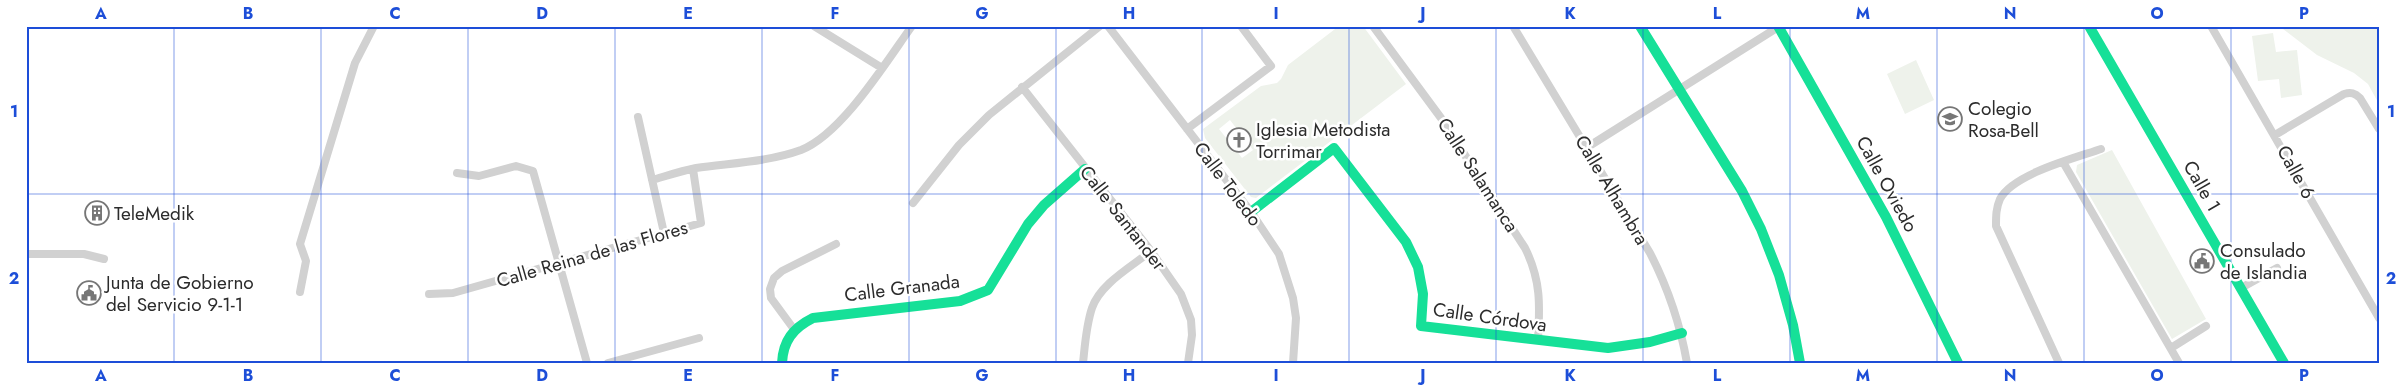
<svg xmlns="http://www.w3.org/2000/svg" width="2405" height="389" font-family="Jost,sans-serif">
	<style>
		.green { fill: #eef2eb; fill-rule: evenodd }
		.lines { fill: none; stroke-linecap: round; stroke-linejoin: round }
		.street { stroke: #d1d1d1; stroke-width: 8 }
		.fast { stroke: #16e098; stroke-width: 10 }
		.grid { fill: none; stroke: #1d4ed8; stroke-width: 1; stroke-opacity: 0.55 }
		.labels { text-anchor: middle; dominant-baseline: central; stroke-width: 5; stroke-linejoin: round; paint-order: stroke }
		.poi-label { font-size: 19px; fill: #2c2c2c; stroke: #fff; text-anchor: start }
		.street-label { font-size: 19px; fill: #2c2c2c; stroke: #fff }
		.neatline { fill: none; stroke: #1d4ed8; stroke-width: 2 }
		.grid-label { font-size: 16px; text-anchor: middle; font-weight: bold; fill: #1d4ed8 }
	</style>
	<rect width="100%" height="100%" fill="#fff"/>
	<path class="green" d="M1339 26H1363L1406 84 1256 198 1251 197 1205 138 1203 129 1261 86 1277 83 1281 79 1288 65ZM1230 120 1243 137 1247 135 1253 143 1250 146 1253 150 1242 158 1236 150 1232 152 1228 147 1231 144 1219 129Z
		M2279 26H2379V104L2368 84 2354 73 2317 55Z
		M2273 33 2276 52 2297 50 2302 95 2281 98 2279 79 2258 81 2252 36Z
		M1916 60 1934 100 1905 114 1887 74Z
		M2112 150 2206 319 2172 339 2076 172 2077 165Z"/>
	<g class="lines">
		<path class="street" d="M814 26 882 68
			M1108 26 1251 212 1279 254 1293 298 1296 318 1293 363
			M1373 26 1441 118 1525 248C1541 280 1540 305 1538 340
			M1513 26 1650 253C1668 288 1680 323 1687 363
			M2211 26 2379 318
			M1022 87 1151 251 1181 294 1191 320 1192 335 1188 363
			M638 117 664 233
			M1187 129 1271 66 1241 26
			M2275 135 2344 94C2351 92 2355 93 2360 98L2379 129
			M1586 148 1780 26
			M2063 162 2179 363
			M457 173 479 176 516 166 533 171 587 363
			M652 180C666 176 681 171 696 168 730 163 768 162 801 150 842 134 886 62 912 26
			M913 203 959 145 989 115 1100 26
			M26 254H84L104 259
			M2241 288 2277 268
			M300 292 306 261 300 244 355 63 374 26
			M429 294 453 293 701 223 693 169
			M793 328 771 298 770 289 774 278 782 271 836 244
			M2171 348 2206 326
			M608 363 699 338
			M1083 363C1085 345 1086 326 1092 308 1100 284 1131 267 1151 251
			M2059 363 1996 226C1996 216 1996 208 2000 199 2013 174 2075 158 2101 149"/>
		<path class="fast" d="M1640 26 1742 191 1761 229 1779 275 1793 325 1800 363
			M1778 26 1886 217 1958 363
			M2089 26 2284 363
			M1251 212 1334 148 1406 242 1418 267 1423 294 1421 326 1608 348 1650 342 1682 333
			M782 363C783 341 793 328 813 318L960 301 988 290 1028 224 1044 205 1085 169"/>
	</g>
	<path class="grid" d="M174 26V363M321 26V363M468 26V363M615 26V363M762 26V363M909 26V363M1056 26V363M1202 26V363M1349 26V363M1496 26V363M1643 26V363M1790 26V363M1937 26V363M2084 26V363M2231 26V363M26 194H2379"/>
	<defs>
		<g id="university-ring" transform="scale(1.25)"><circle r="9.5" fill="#fff" stroke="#767676" stroke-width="1.5"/><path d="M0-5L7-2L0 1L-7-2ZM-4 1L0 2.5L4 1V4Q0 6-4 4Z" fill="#767676"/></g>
		<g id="church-ring" transform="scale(1.25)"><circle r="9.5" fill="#fff" stroke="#767676" stroke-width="1.5"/><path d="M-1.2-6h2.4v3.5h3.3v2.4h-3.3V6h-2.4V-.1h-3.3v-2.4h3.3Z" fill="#767676"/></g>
		<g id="building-ring" transform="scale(1.25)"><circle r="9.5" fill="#fff" stroke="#767676" stroke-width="1.5"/><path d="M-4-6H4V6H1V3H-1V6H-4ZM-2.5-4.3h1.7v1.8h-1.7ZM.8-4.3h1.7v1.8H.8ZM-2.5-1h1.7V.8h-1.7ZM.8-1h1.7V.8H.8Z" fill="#767676"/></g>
		<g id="civic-ring" transform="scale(1.25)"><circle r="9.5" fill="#fff" stroke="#767676" stroke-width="1.5"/><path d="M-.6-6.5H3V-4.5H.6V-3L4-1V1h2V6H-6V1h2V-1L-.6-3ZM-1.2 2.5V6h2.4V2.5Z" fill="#767676"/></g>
	</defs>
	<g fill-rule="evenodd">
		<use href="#university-ring" x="1950" y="119"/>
		<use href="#church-ring" x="1239" y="140"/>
		<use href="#building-ring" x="97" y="213"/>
		<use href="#civic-ring" x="2202" y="261"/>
		<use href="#civic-ring" x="89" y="293"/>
	</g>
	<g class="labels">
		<g class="poi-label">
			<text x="1968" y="108">Colegio<tspan x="1968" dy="22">Rosa-Bell</tspan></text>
			<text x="1256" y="129">Iglesia Metodista<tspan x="1256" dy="22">Torrimar</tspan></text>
			<text x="114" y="213">TeleMedik</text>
			<text x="2220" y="250">Consulado<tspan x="2220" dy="22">de Islandia</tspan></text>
			<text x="106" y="282">Junta de Gobierno<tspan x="106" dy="22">del Servicio 9-1-1</tspan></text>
		</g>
		<g class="street-label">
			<text transform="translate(2296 172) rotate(61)">Calle 6</text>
			<text transform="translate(1478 175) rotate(57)">Calle Salamanca</text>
			<text transform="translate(1228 184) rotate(53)">Calle Toledo</text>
			<text transform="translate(1887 184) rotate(61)">Calle Oviedo</text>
			<text transform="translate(2202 186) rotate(60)">Calle 1</text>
			<text transform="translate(1612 190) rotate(59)">Calle Alhambra</text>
			<text transform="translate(1123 218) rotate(52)">Calle Santander</text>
			<text transform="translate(592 254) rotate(-16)">Calle Reina de las Flores</text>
			<text transform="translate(902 288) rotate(-7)">Calle Granada</text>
			<text transform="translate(1490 317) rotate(8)">Calle Córdova</text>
		</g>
	</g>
	<rect width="2405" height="389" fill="none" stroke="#ffffff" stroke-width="55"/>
	<rect x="28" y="28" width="2350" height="334" class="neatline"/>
	<g class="grid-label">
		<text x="101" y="19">A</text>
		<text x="248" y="19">B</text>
		<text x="395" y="19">C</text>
		<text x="542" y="19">D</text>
		<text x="688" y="19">E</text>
		<text x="835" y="19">F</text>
		<text x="982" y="19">G</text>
		<text x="1129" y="19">H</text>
		<text x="1276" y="19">I</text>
		<text x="1423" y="19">J</text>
		<text x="1570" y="19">K</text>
		<text x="1717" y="19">L</text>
		<text x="1863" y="19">M</text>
		<text x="2010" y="19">N</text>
		<text x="2157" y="19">O</text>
		<text x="2304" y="19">P</text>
		<text x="14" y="117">1</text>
		<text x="2391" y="117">1</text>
		<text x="14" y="284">2</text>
		<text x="2391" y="284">2</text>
		<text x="101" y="381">A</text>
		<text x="248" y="381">B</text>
		<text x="395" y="381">C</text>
		<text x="542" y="381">D</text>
		<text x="688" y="381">E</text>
		<text x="835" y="381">F</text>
		<text x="982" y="381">G</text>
		<text x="1129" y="381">H</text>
		<text x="1276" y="381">I</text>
		<text x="1423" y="381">J</text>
		<text x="1570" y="381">K</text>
		<text x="1717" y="381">L</text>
		<text x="1863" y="381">M</text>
		<text x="2010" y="381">N</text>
		<text x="2157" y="381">O</text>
		<text x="2304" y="381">P</text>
	</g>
</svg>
